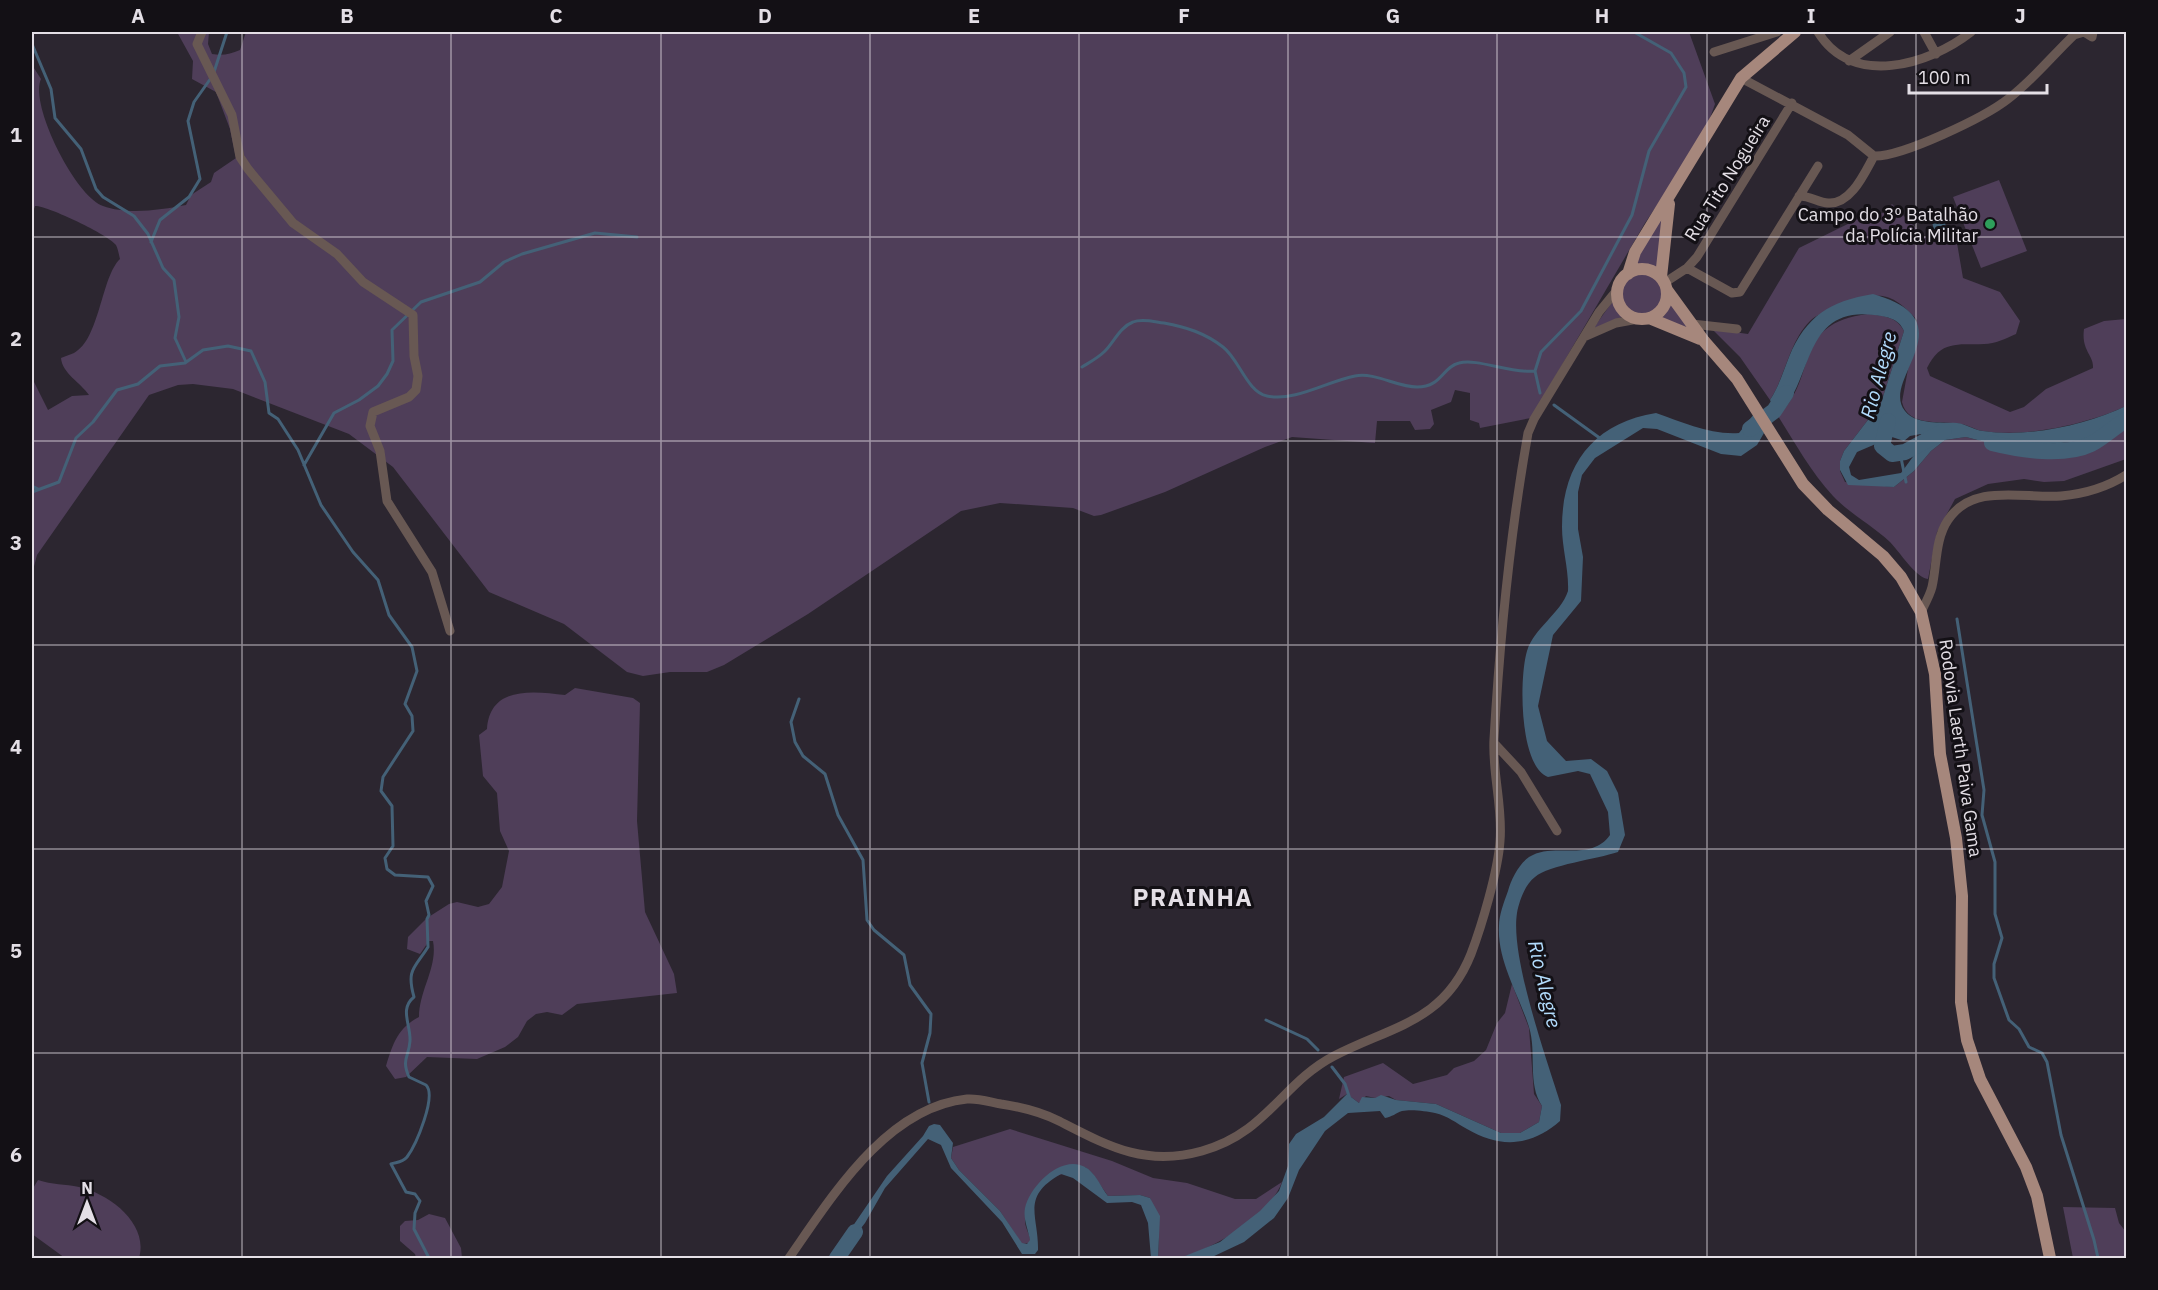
<svg xmlns="http://www.w3.org/2000/svg" width="2158" height="1290" font-family="'IBM Plex Sans',sans-serif">
	<style>
		.green { fill: #4f3e59 }
		.water { fill: #446177; fill-rule: evenodd }
		.lines { fill: none; stroke-linecap: round; stroke-linejoin: round }
		.stream { stroke: #446177; stroke-width: 3 }
		.river { stroke: #446177; stroke-width: 16 }
		.minor { stroke: #685853; stroke-width: 9 }
		.major { stroke: #a6877c; stroke-width: 12 }
		.grid { fill: none; stroke: #e4dfe6; stroke-width: 1.5; stroke-opacity: 0.55 }
		.leisure-dot { fill: #2e9e5b; stroke: #131015; stroke-width: 2 }
		.labels { text-anchor: middle; dominant-baseline: central; stroke-width: 6; stroke-linejoin: round; paint-order: stroke }
		.street-label { font-size: 18px; fill: #e4dfe6; stroke: #131015 }
		.poi-label { font-size: 18px; fill: #e4dfe6; stroke: #131015; text-anchor: end }
		.water-label { font-size: 20px; font-style: italic; fill: #b2dcfd; stroke: #131015 }
		.district-label { font-size: 24px; font-weight: bold; letter-spacing: 1.5px; fill: #e4dfe6; stroke: #131015 }
		.neatline { fill: none; stroke: #e4dfe6; stroke-width: 2 }
		.grid-label { font-size: 20px; text-anchor: middle; font-weight: bold; fill: #e4dfe6 }
	</style>
	<rect width="100%" height="100%" fill="#2c2630"/>
	<path class="green" d="M177 32H209L208 44 212 54C223 56 230 54 240 50L246 32H1689L1715 104 1704 135 1645 223 1531 418 1480 428 1479 423 1470 420V393L1455 390 1451 402 1431 410 1434 424 1430 429 1415 430 1410 421H1377L1375 443 1292 437 1265 447 1165 492 1101 515 1094 516 1073 508 1000 503 961 511 808 614 724 665 707 672H670L643 676 627 672 564 624 489 592 393 467 349 434 233 389 193 384 178 385 149 395 37 555 32 574V378L48 410 72 396 89 395C81 383 62 373 61 358 65 356 70 355 74 353 100 339 101 277 120 259 119 255 118 249 116 245 109 235 46 205 35 206L32 215V65L41 79C29 105 76 197 103 206 127 215 161 210 186 205L191 195 211 182 214 173 236 158 230 129 216 92 192 79 193 61Z
		M1999 180 2027 251 1981 268 1953 197Z
		M1892 204 1930 242 1957 243 1963 278 2000 292 2020 321 2016 334C2007 338 1995 344 1984 344 1957 345 1941 340 1927 368L1930 376 2010 412 2024 407 2046 389 2093 368C2094 355 2081 351 2084 329L2104 321 2126 319V406C2088 424 2025 438 1983 431 1975 430 1969 425 1961 424 1941 420 1908 428 1902 402L1917 320C1886 285 1873 294 1835 309 1827 312 1815 315 1810 321 1789 342 1786 375 1770 400L1740 357 1712 329 1748 334 1799 248 1864 216 1883 213Z
		M1666 208 1659 269 1648 266 1632 268Z
		M1621 293a21 21 0 1 1 42 0a21 21 0 1 1-42 0Z
		M1613 301 1622 317 1592 330Z
		M1672 302 1694 333 1659 319 1664 316Z
		M1868 314C1883 316 1896 316 1904 331L1881 403 1844 451 1840 461V471L1845 482 1894 487 1914 471 1931 451 1945 440 1966 437 2008 448 2093 440 2126 420V459L2064 481 2044 482 2024 479 1988 484 1955 499 1937 532 1928 579C1916 578 1899 551 1890 542 1872 525 1850 514 1833 496 1811 472 1795 443 1778 416 1820 375 1790 324 1868 314Z
		M575 688 633 698 640 703 637 821 645 912 674 974 677 993 577 1004 562 1015 547 1012 536 1014 527 1021 518 1037 505 1047 477 1059 427 1057 406 1077 395 1079 386 1066C393 1043 398 1028 419 1017 419 990 438 967 433 941H429L420 954 407 949 408 937 427 918 449 904 457 902 478 907 489 904 502 887 509 851 500 831 497 793 483 776 479 735 487 729C490 686 532 691 565 695Z
		M1512 984 1529 1028 1534 1094 1542 1106 1539 1122 1520 1133H1501L1436 1104 1396 1100 1389 1096 1375 1098 1366 1096 1359 1103 1347 1094 1339 1099 1344 1077 1383 1063 1413 1084 1447 1075 1454 1068 1474 1061 1486 1050 1497 1023 1505 1013Z
		M1010 1129 1112 1161 1153 1178 1187 1183 1235 1199H1256L1282 1182C1271 1214 1209 1253 1177 1258 1172 1260 1164 1258 1158 1258L1159 1234 1150 1198 1140 1195 1108 1196 1092 1173 1085 1167C1053 1177 1026 1180 1025 1221 1025 1229 1031 1235 1030 1243L1022 1244 1000 1211 959 1170 951 1158 953 1147Z
		M38 1180C52 1185 65 1184 79 1187 110 1194 149 1224 139 1258H65L32 1234V1190Z
		M2063 1207 2115 1208 2119 1223 2126 1232V1258H2073Z
		M429 1214 445 1218 461 1248 462 1258H416L415 1254 400 1241V1226L405 1221 418 1220Z"/>
	<path class="water" d="M1942 211 1947 231 1935 234 1930 214Z
		M1873 294C1970 321 1879 380 1905 411 1916 425 1941 422 1957 423 1966 424 1974 430 1983 431 2027 438 2087 425 2126 406V419L2093 440 2008 448 1966 437 1945 440 1931 451 1914 471 1894 487 1848 485 1840 470V461L1844 451 1881 403 1904 331C1898 318 1888 317 1874 315 1802 306 1814 381 1778 416L1770 400C1779 386 1783 372 1789 357 1806 316 1830 301 1873 294ZM1921 434 1926 439 1901 473 1859 480 1851 475 1849 467 1857 452 1892 437 1904 441 1910 436Z
		M1656 413C1682 422 1710 435 1739 433L1754 414 1764 433 1757 445 1741 456 1721 454 1657 429 1643 428 1595 458 1582 475 1578 492V529L1583 557 1581 601 1553 635 1538 706 1547 741 1566 761 1591 759 1607 771 1618 793 1625 835 1618 852C1597 859 1549 865 1535 877 1525 884 1519 902 1517 913 1510 957 1547 1060 1561 1105L1560 1121C1531 1146 1501 1149 1467 1129 1456 1123 1448 1116 1435 1113 1426 1111 1411 1109 1402 1111 1396 1113 1392 1117 1385 1118L1380 1111 1348 1113 1325 1131 1299 1170 1288 1198 1274 1218 1244 1242 1210 1258H1180L1220 1242 1260 1211 1279 1191 1288 1166 1289 1144 1296 1134 1324 1117 1347 1094 1359 1103 1362 1097 1375 1098 1381 1095 1396 1100 1436 1104 1501 1133H1520L1539 1122 1542 1106C1527 1083 1537 1053 1529 1027 1519 995 1497 961 1499 926 1499 915 1504 902 1508 891 1511 879 1519 864 1529 857 1554 841 1590 863 1610 835L1608 812 1590 774 1578 771 1548 777C1519 766 1519 677 1527 651 1534 628 1561 613 1568 591 1569 569 1562 549 1562 527 1562 464 1594 423 1656 413Z
		M934 1124 940 1125 953 1143 951 1158 959 1170 1000 1211 1022 1243 1027 1244 1030 1240C1028 1229 1023 1219 1025 1208 1030 1186 1061 1154 1085 1167 1095 1172 1101 1187 1108 1196L1140 1195 1150 1198 1160 1216 1158 1258H1151L1148 1223 1141 1205 1132 1202 1107 1203 1073 1178 1061 1174C1020 1197 1039 1216 1038 1250L1035 1254H1022L1002 1222 951 1168 941 1145 928 1139 885 1188 865 1223 838 1258H831L887 1176 923 1136 929 1126Z"/>
	<g class="lines">
		<path class="stream" d="M32 44 51 89 55 118 81 149 96 189 103 197 134 216 148 234 163 268 174 280 179 317 175 338 186 362
			M214 72 227 32
			M151 242 160 220 189 197 200 179 188 121 194 102 211 78
			M1082 367C1090 362 1098 358 1105 351 1114 342 1120 327 1133 322 1142 318 1155 322 1164 323 1186 327 1205 333 1223 347 1239 359 1247 392 1267 396 1295 402 1328 381 1355 376 1375 372 1397 387 1417 387 1442 387 1442 367 1459 363 1478 358 1511 374 1535 371
			M1540 393 1535 371 1541 352 1581 311 1632 215 1649 151 1686 87 1684 73 1671 53 1634 32
			M1554 405 1601 439
			M1900 453 1906 482
			M304 465 334 413 359 400 378 386 387 374 393 361 392 330 421 302 480 282 504 262 522 254 595 233 637 237
			M32 486 38 489
			M32 492 59 482 76 438 93 422 117 390 138 384 160 366 185 363 203 350 228 346 251 351 265 382 269 413 278 419 298 450 321 505 353 552 378 580 389 615 412 647 417 671 405 704 412 716 413 731 383 777 381 791 392 806 393 846 385 858 387 869 395 875 428 877 433 886 426 901 429 915 427 919 428 947C415 968 406 969 414 997 399 1009 411 1025 410 1041 409 1057 401 1059 409 1077L426 1085C437 1096 416 1145 407 1157 402 1163 396 1162 391 1164L406 1192 415 1194 420 1201 415 1213 414 1229 429 1258
			M1957 619 1984 790 1982 815 1995 862V914L2002 938 1994 964V978L2009 1020 2019 1029 2029 1047 2042 1053 2047 1062 2061 1135 2094 1240 2098 1258
			M799 699 791 722 795 742 803 756 825 774 838 815 863 860 867 920 874 930 904 955 910 985 931 1014 930 1033 922 1063 929 1102
			M1266 1020 1307 1039 1318 1050
			M1332 1067 1345 1084 1350 1099"/>
		<path class="river" d="M1888 421 1882 446 1892 454 1905 452 1944 431
			M1750 429 1774 411 1786 393
			M1992 443C2020 450 2064 457 2091 444 2104 437 2114 427 2126 420
			M837 1258 855 1232"/>
		<path class="minor" d="M202 32 197 44 232 115 240 157 248 169 293 223 337 254 363 282 413 315 414 356 418 376 416 390 409 397 373 412 370 426 380 451 387 501 432 572 450 631
			M1818 32C1852 88 1929 65 1971 32
			M1924 32 1936 54
			M1714 52 1777 32
			M1849 61 1890 32
			M1741 78 1848 135 1874 156
			M1874 156C1902 157 1985 117 2008 99 2032 81 2052 56 2074 35L2084 32 2092 37 2093 32
			M1799 196C1810 196 1818 202 1828 203 1851 205 1865 172 1874 156
			M1687 268 1732 293 1740 292 1818 166
			M1664 283 1687 268 1697 257 1792 103
			M1692 324 1737 329
			M1584 337 1616 323 1638 319
			M1921 612C1925 604 1930 595 1932 587 1937 565 1935 539 1948 520 1973 482 2024 499 2061 496 2083 494 2107 487 2126 475
			M1494 743 1521 772 1557 831
			M789 1258C831 1198 886 1107 967 1099 978 1098 990 1102 1001 1104 1021 1107 1041 1112 1059 1121 1108 1146 1145 1167 1202 1151 1267 1133 1282 1083 1334 1056 1392 1026 1444 1022 1471 954 1482 925 1498 871 1500 841 1503 807 1492 773 1494 739 1500 636 1510 534 1528 433L1534 419 1599 312 1617 290"/>
		<path class="major" d="M1617 294a25 25 0 1 1 50 0a25 25 0 1 1-50 0Z
			M1628 274 1635 252 1741 78 1795 32
			M1661 277 1669 204
			M1667 290 1704 341 1737 379 1803 484 1828 510 1883 556 1901 577 1921 612 1935 674 1940 754 1956 838 1962 896 1961 1002 1967 1040 1980 1079 2026 1167 2037 1196 2050 1258
			M1649 318 1700 339"/>
	</g>
	<path class="grid" d="M242 32V1258M451 32V1258M661 32V1258M870 32V1258M1079 32V1258M1288 32V1258M1497 32V1258M1707 32V1258M1916 32V1258M32 237H2126M32 441H2126M32 645H2126M32 849H2126M32 1053H2126"/>
	<circle class="leisure-dot" cx="1990" cy="224" r="6"/>
	<g class="labels">
		<g class="street-label">
			<text transform="translate(1727 178) rotate(-58)">Rua Tito Nogueira</text>
			<text transform="translate(1961 748) rotate(82)">Rodovia Laerth Paiva Gama</text>
		</g>
		<g class="poi-label">
			<text x="1978" y="214">Campo do 3º Batalhão<tspan x="1978" dy="21">da Polícia Militar</tspan></text>
		</g>
		<g class="water-label">
			<text transform="translate(1878 375) rotate(-75)">Rio Alegre</text>
			<text transform="translate(1545 984) rotate(77)">Rio Alegre</text>
		</g>
		<g class="district-label">
			<text x="1193" y="897">PRAINHA</text>
		</g>
	</g>
	<rect width="2158" height="1290" fill="none" stroke="#131015" stroke-width="66"/>
	<g transform="translate(87 1203)" stroke="#131015" stroke-width="4.5" paint-order="stroke">
	<path d="M0-4.5L10 22L0 15L-10 22Z" fill="#e4dfe6"/>
	<text y="-9" font-size="16" font-weight="bold" text-anchor="middle" fill="#e4dfe6">N</text>
	</g>
	<path d="M1909 84v9h138v-9" fill="none" stroke="#e4dfe6" stroke-width="3"/>
	<text x="1918" y="84" font-size="18" fill="#e4dfe6" stroke="#131015" stroke-width="4.5" paint-order="stroke">100 m</text>
	<rect x="33" y="33" width="2092" height="1224" class="neatline"/>
	<g class="grid-label">
		<text x="138" y="23">A</text>
		<text x="347" y="23">B</text>
		<text x="556" y="23">C</text>
		<text x="765" y="23">D</text>
		<text x="974" y="23">E</text>
		<text x="1184" y="23">F</text>
		<text x="1393" y="23">G</text>
		<text x="1602" y="23">H</text>
		<text x="1811" y="23">I</text>
		<text x="2020" y="23">J</text>
		<text x="16" y="142">1</text>
		<text x="16" y="346">2</text>
		<text x="16" y="550">3</text>
		<text x="16" y="754">4</text>
		<text x="16" y="958">5</text>
		<text x="16" y="1162">6</text>
	</g>
</svg>
